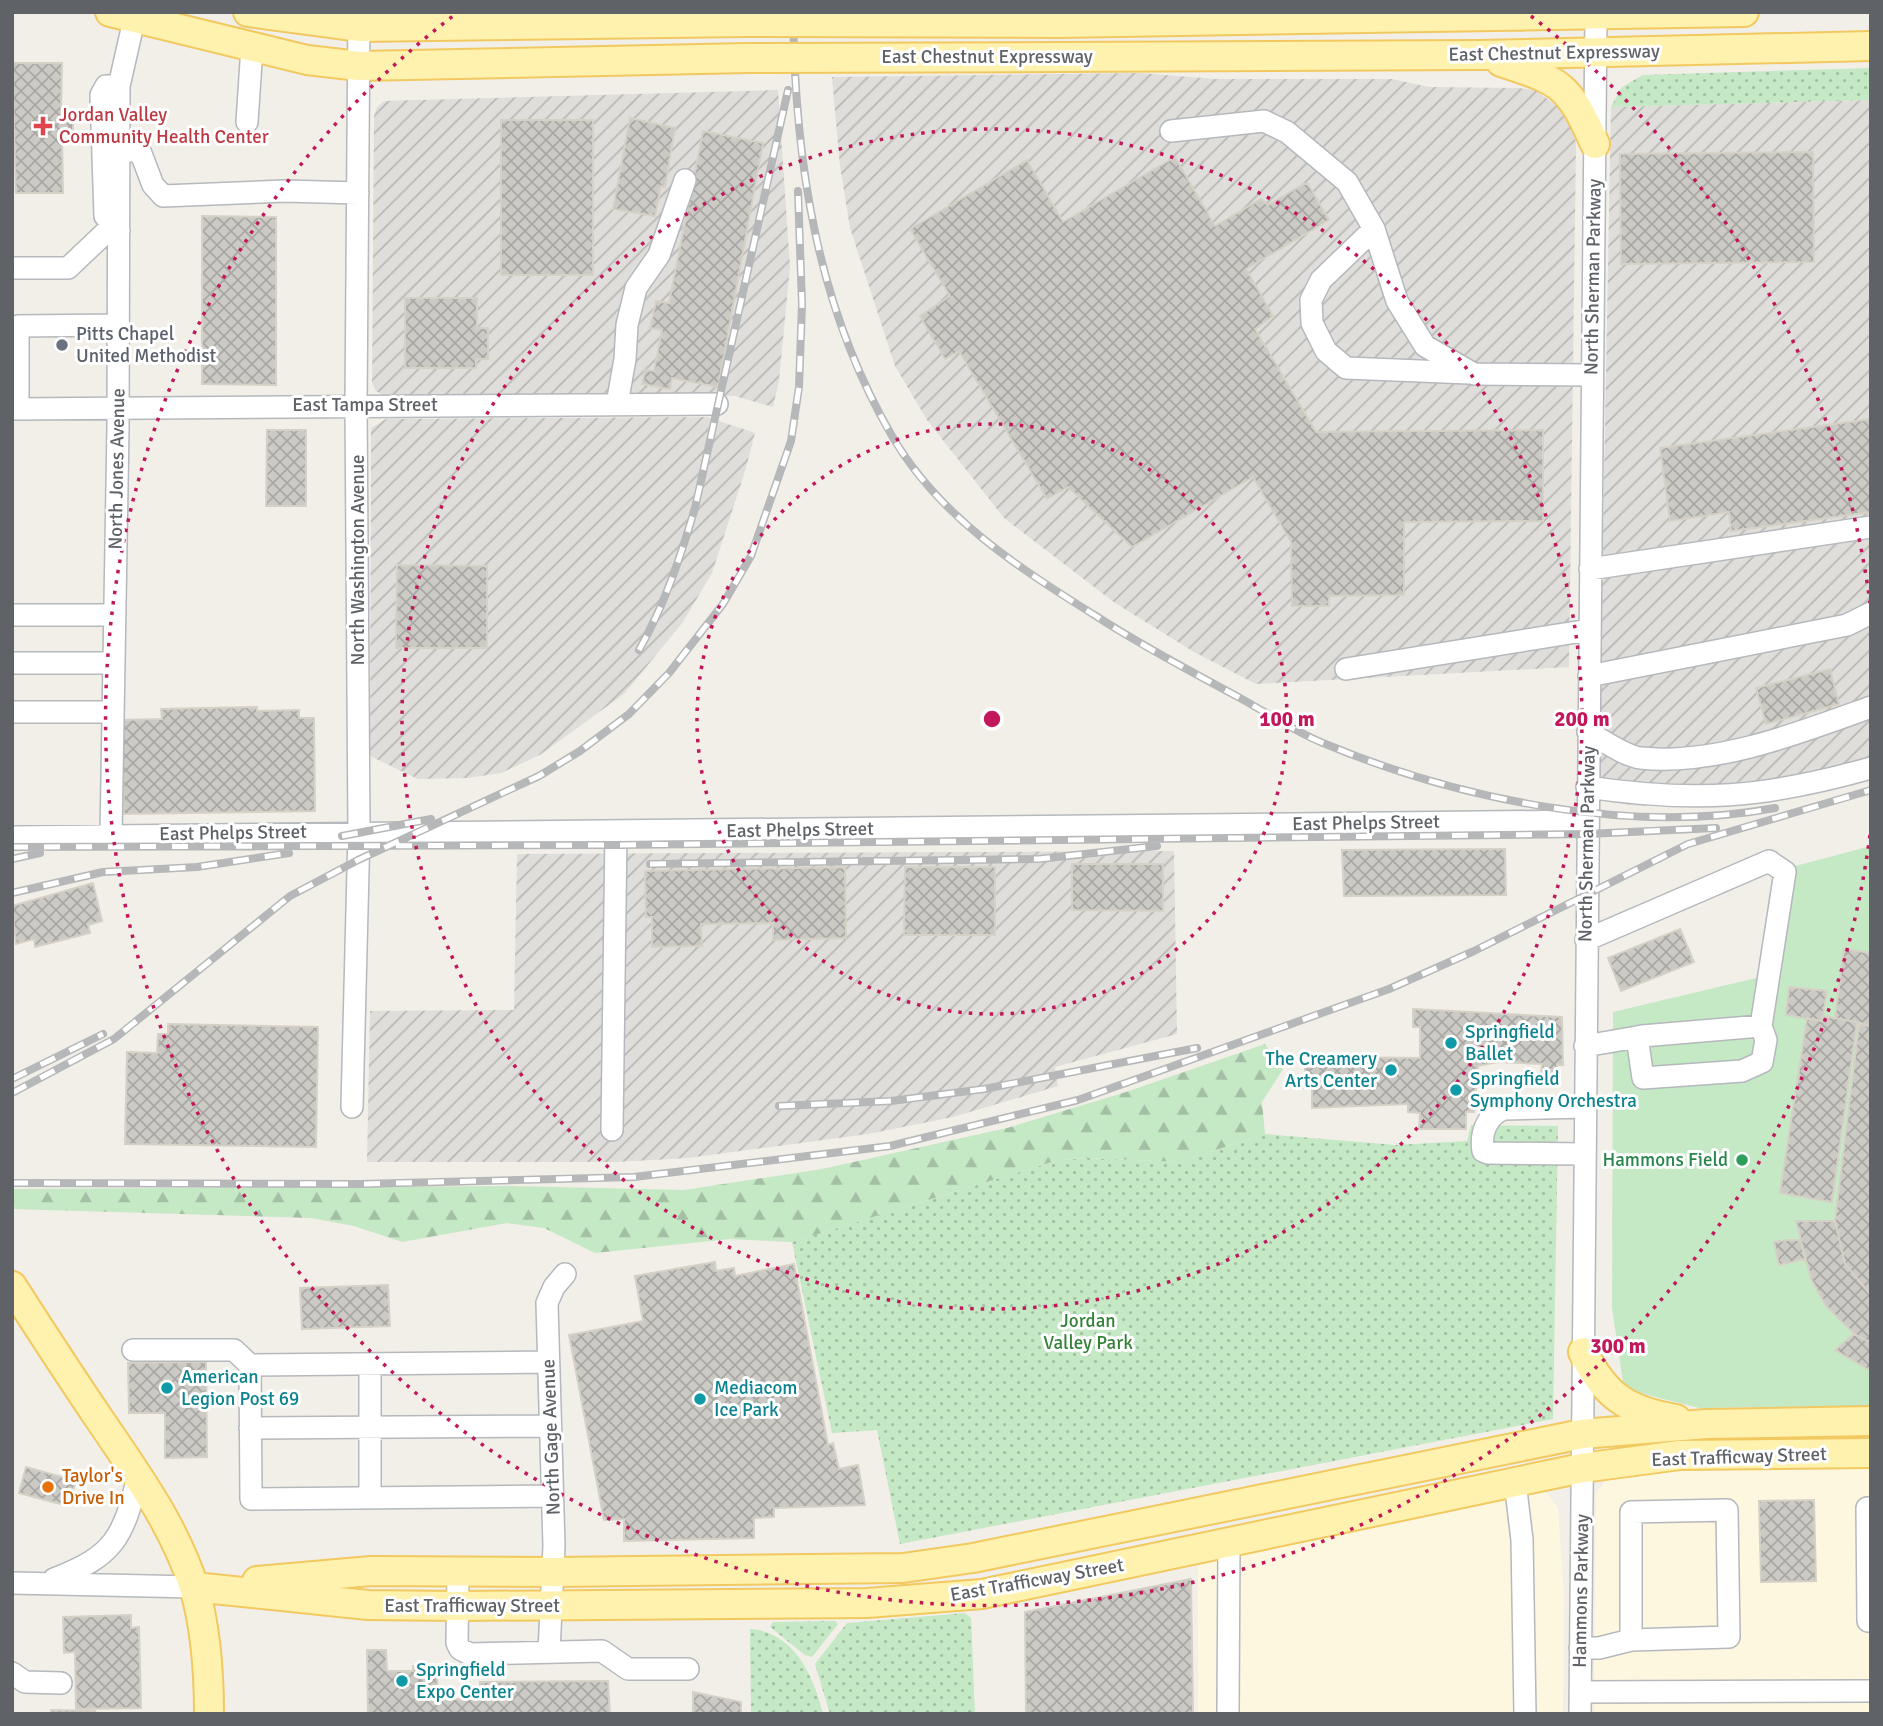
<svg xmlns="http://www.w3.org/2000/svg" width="1883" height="1726" font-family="Signika,sans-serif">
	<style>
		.commercial { fill: #fef7e0 }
		.industrial { fill: url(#industrial-furrows) }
		.grass { fill: url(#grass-dots) }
		.forest { fill: url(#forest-firs) }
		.pitch { fill: #c5e8c5 }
		.building { fill: url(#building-cross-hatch); stroke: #d6d1c6; stroke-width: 2 }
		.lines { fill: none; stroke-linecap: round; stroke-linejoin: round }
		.minor-casing { stroke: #b5b8bc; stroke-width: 24 }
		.major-casing { stroke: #f2c960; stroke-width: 32 }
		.minor { stroke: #fff; stroke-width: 21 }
		.major { stroke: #fff2af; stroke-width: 28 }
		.rail-casing { stroke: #b6b7b8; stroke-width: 8 }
		.rail { stroke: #fff; stroke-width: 5; stroke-dasharray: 16; stroke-linecap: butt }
		.major-bridge-casing { stroke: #f2c960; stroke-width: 32; stroke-linecap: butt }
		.major-bridge { stroke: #fff2af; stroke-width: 28 }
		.ring { fill: none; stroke: #c2185b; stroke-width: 3.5; stroke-dasharray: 3.5 7 }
		.health-dot { fill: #e0444e; stroke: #fff; stroke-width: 2.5 }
		.worship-dot { fill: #6b7280; stroke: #fff; stroke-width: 2.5 }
		.culture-dot { fill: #0f9aa8; stroke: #fff; stroke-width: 2.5 }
		.leisure-dot { fill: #2e9e5b; stroke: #fff; stroke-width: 2.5 }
		.food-dot { fill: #e8710a; stroke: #fff; stroke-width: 2.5 }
		.labels { text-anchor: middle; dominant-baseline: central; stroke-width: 6; stroke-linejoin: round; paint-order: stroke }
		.street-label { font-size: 19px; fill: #5f6368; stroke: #fff }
		.health-label { font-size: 19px; fill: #be3a42; stroke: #fff; text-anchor: start }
		.worship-label { font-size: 19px; fill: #5b616d; stroke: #fff; text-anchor: start }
		.culture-label { font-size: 19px; fill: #0d838f; stroke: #fff; text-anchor: start }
		.leisure-label { font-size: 19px; fill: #27864d; stroke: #fff; text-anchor: end }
		.park-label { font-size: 19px; fill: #348238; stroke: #fff }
		.food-label { font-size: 19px; fill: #c56008; stroke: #fff; text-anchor: start }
		.centre { fill: #c2185b; stroke: #fff; stroke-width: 3.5 }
		.ring-label { font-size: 21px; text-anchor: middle; font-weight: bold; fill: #c2185b; stroke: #fff; stroke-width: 6; stroke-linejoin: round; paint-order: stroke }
	</style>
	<defs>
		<pattern id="industrial-furrows" width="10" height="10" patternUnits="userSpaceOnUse" patternTransform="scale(1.75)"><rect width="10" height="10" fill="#e0deda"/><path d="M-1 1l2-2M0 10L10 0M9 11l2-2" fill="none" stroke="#b9b8b5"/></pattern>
		<pattern id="grass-dots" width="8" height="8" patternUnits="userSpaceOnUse" patternTransform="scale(1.75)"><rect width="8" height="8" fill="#c5e8c5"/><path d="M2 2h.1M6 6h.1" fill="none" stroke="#a3c0a4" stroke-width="1.8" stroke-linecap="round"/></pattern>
		<pattern id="forest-firs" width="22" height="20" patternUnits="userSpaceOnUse" patternTransform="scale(1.75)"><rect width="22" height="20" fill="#c5e8c5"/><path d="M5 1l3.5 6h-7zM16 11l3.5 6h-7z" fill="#a3c0a4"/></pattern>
		<pattern id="building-cross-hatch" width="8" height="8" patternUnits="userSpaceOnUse" patternTransform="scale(1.75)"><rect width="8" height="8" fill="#cccac5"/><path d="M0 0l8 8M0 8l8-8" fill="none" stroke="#a9a8a4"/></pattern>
	</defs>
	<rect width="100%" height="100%" fill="#f1efe8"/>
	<path class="commercial" d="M1871 1462V1714H1594L1596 1493 1609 1476 1646 1466Z
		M1538 1490 1547 1493 1558 1508 1564 1597 1563 1714H1198V1558Z"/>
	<path class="industrial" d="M1140 73 1215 79H1392L1429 87 1518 88 1535 90 1565 112 1573 125 1576 144 1569 667 1256 684 1194 652 1115 603 1004 518 927 420 895 366 850 228 840 166 832 77Z
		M778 90 790 267 779 380 773 407 735 396 383 395 376 391 372 383 374 116 377 107 384 101Z
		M1871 100V776L1731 803 1637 806 1598 800 1611 107Z
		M707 417 755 433 746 468 712 573 683 622 624 694 540 755 501 773 468 778 418 779 370 756 371 428 386 419Z
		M1174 851 1177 1034 1055 1067 1058 1086 953 1117 868 1134 688 1158 616 1162H367L370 1011 514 1010 517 854Z"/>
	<path class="grass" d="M1871 68V100L1611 107 1622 87 1643 75Z
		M1471 1125 1558 1126 1553 1419 900 1544 877 1430 832 1433 792 1242 1058 1160 1089 1158 1179 1162 1265 1134 1396 1145 1467 1141Z
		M965 1613 971 1618 975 1714H830L815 1664 847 1623Z
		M835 1621 838 1624 812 1657 805 1655 770 1627 773 1622Z
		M750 1629C794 1632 814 1676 823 1714H751Z"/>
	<path class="forest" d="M1265 1044 1283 1069 1262 1102 1265 1134 1179 1162 1089 1158 1058 1160 792 1242 730 1239 595 1253 544 1228 507 1223 402 1242 354 1226 311 1218 12 1209V1189L512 1186 684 1190 822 1169 1007 1128 1126 1092Z"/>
	<path class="pitch" d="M1871 846V1406L1699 1408 1624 1389 1612 1308 1613 1012 1769 975 1784 869Z"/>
	<path class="building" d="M12 63H62L61 115 73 116V140L62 141 63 193H16Z
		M630 118 675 128 665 187 661 186 655 216 613 209Z
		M501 120H593V275H501Z
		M703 131 763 143 718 387 672 378 670 389 642 384 645 370 654 371 662 330 650 328 656 301 669 303Z
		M1813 152 1814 262 1621 264 1620 154Z
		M1175 157 1215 226 1261 199 1268 205 1304 184H1308L1329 220 1246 269 1273 316 1255 329 1316 432 1543 430V521L1404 522V595L1329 596V606H1292L1291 542 1253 477 1132 547 1068 487 1047 499 959 351 945 359 920 316 950 296 910 229 1027 160 1063 222Z
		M202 216 276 217V385L202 384Z
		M405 298H477V328H488V359H476V368H405Z
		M1871 419V512L1731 531 1729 512 1670 521 1660 448Z
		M267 430H306V506H266Z
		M397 565 487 566V648H396Z
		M1830 669 1839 704 1766 724 1756 688Z
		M257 707V711L299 710V718H314L315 811 124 814 122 720 162 719 161 709Z
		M1505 849 1506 895 1344 896 1342 850Z
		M1072 864H1163V911L1072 910Z
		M845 867 846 938 773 940V923L701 924 702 946 652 947V917H646L645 871Z
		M905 867H995V935H904Z
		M93 883 102 921 88 925 90 933 35 947 34 939 16 944 12 906Z
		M1680 929 1694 962 1621 991 1608 958Z
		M1844 949 1871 953V1025L1835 1018Z
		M1789 987 1827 991 1822 1021 1786 1015Z
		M1413 1009 1562 1017 1563 1065H1557L1556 1074H1541L1542 1064 1498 1062 1478 1066 1474 1112H1466V1129H1419L1420 1113 1408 1112V1104L1312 1108V1088H1303V1076L1305 1075V1067L1324 1066V1057L1420 1058V1027H1413Z
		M1823 1016 1857 1022 1832 1202 1780 1193 1807 1018 1822 1021Z
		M168 1024 318 1027 316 1147 125 1144 127 1052 157 1053 158 1034H168Z
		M1859 1025 1871 1026V1295L1845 1264 1835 1221Z
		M1796 1221H1835L1845 1264 1871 1295V1343L1854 1334 1826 1306 1811 1279Z
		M1787 1240H1800L1805 1259 1779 1265 1774 1242Z
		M715 1262 716 1271 734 1268 735 1276 794 1264 828 1445 833 1443 839 1469 858 1465 865 1505 774 1508V1517L754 1518V1538L624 1541V1519L604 1520 569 1335 643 1321 635 1276Z
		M388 1285 390 1326 302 1329 300 1288Z
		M1854 1334 1871 1343V1371L1835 1350Z
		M206 1362 207 1457 165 1458V1413H129L128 1363Z
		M26 1467 76 1481 68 1506 19 1493Z
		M1814 1500 1816 1581 1761 1582 1759 1501Z
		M1191 1579 1193 1714H1026L1025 1612Z
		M131 1615V1628L139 1627 141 1708 76 1709 75 1652 64 1653 63 1617Z
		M367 1650H386L387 1671H413V1666H431L432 1671 437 1672 438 1699H481L480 1682 608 1681 610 1714H368Z
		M693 1692 741 1702V1714H693Z
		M51 1710 95 1711V1714H51Z"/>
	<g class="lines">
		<g class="minor-casing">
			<path id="minor" d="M247 122 252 47
				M1171 131 1264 121 1287 132 1347 182 1374 229 1397 301 1425 346 1474 374 1592 375
				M119 150 140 151 153 185 163 196 285 191 358 193
				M105 216 101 95 106 86H119
				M1374 229 1321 280 1311 300 1312 323 1326 351 1346 368 1469 373
				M12 268H68L105 233 119 231
				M617 404 625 359 627 325 636 288 659 255 685 180
				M12 409 717 404
				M18 409V326L119 325
				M1590 569 1871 527
				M12 615H115
				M12 663H114
				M1346 669 1589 630
				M1589 676 1847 625 1871 613
				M12 712H113
				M1588 732C1603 740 1624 756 1641 758 1715 766 1802 732 1871 707
				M1587 787C1696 803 1765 798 1871 768
				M111 835 118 428 119 86 134 20
				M12 837 1587 821
				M1586 940 1769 861 1785 872 1761 1026
				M1585 1046 1637 1037 1642 1036 1761 1026 1766 1040 1762 1062 1742 1071 1643 1078 1637 1037
				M352 1107 359 831 356 405 359 12
				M612 1130 616 831
				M1584 1154 1488 1153 1483 1151C1480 1133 1487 1115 1504 1109L1584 1107
				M133 1350H234L250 1365
				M548 1362 250 1365 251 1499 552 1496
				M250 1428 550 1426
				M1515 1482 1522 1540 1525 1714
				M370 1498V1365
				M1871 1508H1867L1868 1621H1871
				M458 1571 457 1643 460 1649 470 1654 602 1651 628 1669H688
				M54 1579C114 1556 123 1538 138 1477
				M12 1583 194 1587
				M1580 1648H1599L1631 1640 1729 1637 1727 1510 1631 1512V1640
				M549 1652 554 1546 547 1303 554 1287 565 1274
				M12 1673 25 1682 61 1683
				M1580 1692 1871 1691
				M1228 1714 1229 1542
				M1580 1714 1596 12"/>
		</g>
		<g class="major-casing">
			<path id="major" d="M110 12 307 60 359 66 749 58
				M248 12 359 27 746 22
				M1058 23 1744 12
				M1057 57 1478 55 1871 46
				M1501 62C1562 82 1568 84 1595 144
				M12 1286C41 1331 70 1376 100 1420 136 1473 174 1525 194 1587 206 1628 209 1671 209 1714
				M1583 1352C1605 1396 1627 1411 1676 1419
				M257 1581 371 1571 553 1572 903 1568 973 1558 1582 1434 1706 1424 1871 1421
				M194 1587 368 1605 458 1606 867 1603 982 1594 1582 1468 1680 1455 1871 1453"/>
		</g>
		<use href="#minor" class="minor"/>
		<use href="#major" class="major"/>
		<g class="rail-casing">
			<path id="rail" d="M793 12C795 161 816 305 892 436 939 517 1019 568 1096 616 1142 646 1192 672 1240 698 1267 713 1294 731 1323 743 1457 799 1630 835 1775 808
				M639 650C665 604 680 558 695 508L788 90
				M342 836 431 819
				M12 847 617 845 1587 834 1716 828
				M12 859 40 853
				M650 864 1039 859 1157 846
				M12 893 103 872 197 867 289 853
				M12 1079 103 1034
				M12 1093 114 1039 290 896 358 860 539 776 580 751 629 714 669 673 723 604 751 556 791 441 799 387 802 304 798 191
				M779 1106 891 1101 984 1089 1197 1048
				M12 1183 360 1184 634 1177 890 1146 1078 1100 1389 989 1474 951 1688 844 1871 790"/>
		</g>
		<use href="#rail" class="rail"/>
		<g class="major-bridge-casing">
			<path id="major-bridge" d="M746 22 1058 23
				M749 58 1057 57"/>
		</g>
		<use href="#major-bridge" class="major-bridge"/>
	</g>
	<g class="ring">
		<circle cx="992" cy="719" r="295"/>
		<circle cx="992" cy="719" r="590"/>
		<path d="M1870 835A886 886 0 1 1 453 16M1531 16A886 886 0 0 1 1870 603"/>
	</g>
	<path class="health-dot" d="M39.5 115.5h7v7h7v7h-7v7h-7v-7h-7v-7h7z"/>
	<circle class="worship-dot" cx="62" cy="345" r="7"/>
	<g class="culture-dot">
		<circle cx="1451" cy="1043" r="7"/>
		<circle cx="1391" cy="1070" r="7"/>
		<circle cx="1456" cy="1090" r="7"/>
		<circle cx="167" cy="1388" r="7"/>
		<circle cx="700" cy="1399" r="7"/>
		<circle cx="402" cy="1681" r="7"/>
	</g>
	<circle class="leisure-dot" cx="1742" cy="1160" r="7"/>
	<circle class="food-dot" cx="48" cy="1487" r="7"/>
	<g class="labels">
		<g class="street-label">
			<text transform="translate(1554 53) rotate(-1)">East Chestnut Expressway</text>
			<text x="987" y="57">East Chestnut Expressway</text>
			<text transform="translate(1593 277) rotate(-89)">North Sherman Parkway</text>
			<text x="365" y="405">East Tampa Street</text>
			<text transform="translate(117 469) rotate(-89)">North Jones Avenue</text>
			<text transform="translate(358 560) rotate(-90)">North Washington Avenue</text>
			<text transform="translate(1366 823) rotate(-1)">East Phelps Street</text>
			<text transform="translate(800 830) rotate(-1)">East Phelps Street</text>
			<text transform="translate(233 833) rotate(-1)">East Phelps Street</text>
			<text transform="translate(1587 844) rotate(-89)">North Sherman Parkway</text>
			<text transform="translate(551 1437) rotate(-92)">North Gage Avenue</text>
			<text transform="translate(1739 1457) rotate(-2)">East Trafficway Street</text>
			<text transform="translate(1037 1580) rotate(-10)">East Trafficway Street</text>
			<text transform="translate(1581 1591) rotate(-89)">Hammons Parkway</text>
			<text x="472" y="1606">East Trafficway Street</text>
		</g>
		<g class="health-label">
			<text x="59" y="115">Jordan Valley<tspan x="59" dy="22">Community Health Center</tspan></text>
		</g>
		<g class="worship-label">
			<text x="76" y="334">Pitts Chapel<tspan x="76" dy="22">United Methodist</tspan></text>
		</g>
		<g class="culture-label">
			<text x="1465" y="1032">Springfield<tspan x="1465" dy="22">Ballet</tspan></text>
			<text x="1377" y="1059" text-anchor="end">The Creamery<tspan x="1377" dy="22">Arts Center</tspan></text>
			<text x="1470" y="1079">Springfield<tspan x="1470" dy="22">Symphony Orchestra</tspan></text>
			<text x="181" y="1377">American<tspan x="181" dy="22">Legion Post 69</tspan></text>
			<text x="714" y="1388">Mediacom<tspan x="714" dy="22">Ice Park</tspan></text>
			<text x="416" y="1670">Springfield<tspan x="416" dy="22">Expo Center</tspan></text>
		</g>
		<g class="leisure-label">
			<text x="1728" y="1160">Hammons Field</text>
		</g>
		<g class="park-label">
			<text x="1088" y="1321">Jordan<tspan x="1088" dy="22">Valley Park</tspan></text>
		</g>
		<g class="food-label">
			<text x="62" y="1476">Taylor's<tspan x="62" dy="22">Drive In</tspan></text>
		</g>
	</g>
	<circle cx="992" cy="719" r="10" class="centre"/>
	<g class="ring-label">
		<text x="1287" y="726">100 m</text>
		<text x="1582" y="726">200 m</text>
		<text x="1618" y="1353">300 m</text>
	</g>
	<rect width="1883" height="1726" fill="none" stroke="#5f6368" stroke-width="28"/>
</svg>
